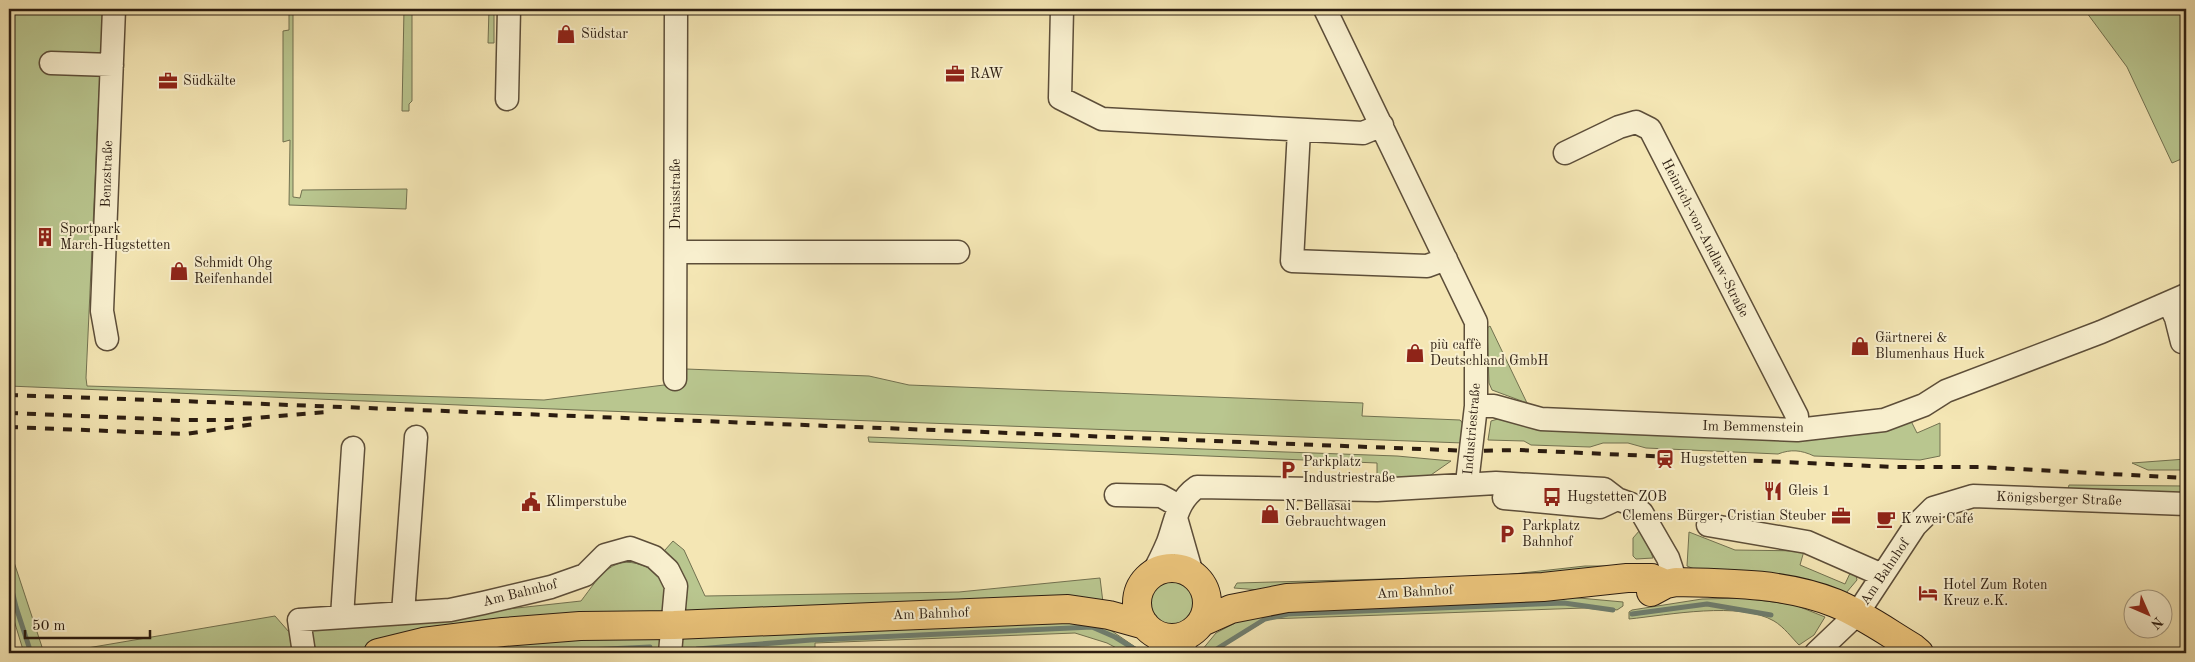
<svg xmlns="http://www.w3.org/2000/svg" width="2195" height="662" font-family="'Old Standard TT',serif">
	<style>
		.green { fill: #b9c68f; stroke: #727150 }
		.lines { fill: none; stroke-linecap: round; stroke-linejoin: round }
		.stream { stroke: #6f7e6f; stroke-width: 5 }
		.minor-casing { stroke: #5d4e39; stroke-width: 25 }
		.major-casing { stroke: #2b1c10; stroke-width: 30 }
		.minor { stroke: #f8efce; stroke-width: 22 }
		.major { stroke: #eac37a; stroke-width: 28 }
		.rail { stroke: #2b1c10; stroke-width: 4; stroke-dasharray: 9 9; stroke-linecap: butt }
		.labels { text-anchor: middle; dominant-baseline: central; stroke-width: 4; stroke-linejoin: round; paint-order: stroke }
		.poi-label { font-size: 14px; fill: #2b1c10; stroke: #f8efce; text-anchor: start }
		.street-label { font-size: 14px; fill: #2b1c10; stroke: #f8efce }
	</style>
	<rect width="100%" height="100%" fill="#f4e6b4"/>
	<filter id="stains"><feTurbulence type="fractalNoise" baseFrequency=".004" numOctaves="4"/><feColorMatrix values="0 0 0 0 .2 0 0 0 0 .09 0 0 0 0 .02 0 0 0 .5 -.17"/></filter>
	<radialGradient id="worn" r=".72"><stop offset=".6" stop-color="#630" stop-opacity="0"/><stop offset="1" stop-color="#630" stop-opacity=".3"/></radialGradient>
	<path class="green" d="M9 9H103L86 378 87 386 544 400 672 384 686 369 869 376 909 385 1363 403 1362 416 1460 420 1466 427 1463 443 578 410 9 386Z
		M289 9H293V197L300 198 302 190 407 189 406 209 289 205 290 140 283 142V31L289 30Z
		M404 9H412V101L409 104V111H402Z
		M489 9H494V43H488Z
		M2084 9H2186V157L2172 163 2127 67Z
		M1490 326 1527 403 1492 390 1489 383 1487 328Z
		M1501 418 1911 421 1917 433 1940 423V456L1920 460 1814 456C1801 450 1791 449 1778 454L1646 448 1628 443H1603L1590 447 1531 445 1524 441 1488 440 1491 421Z
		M868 437 1397 456 1451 461 1428 477H1377V463L869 442Z
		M2186 459V470H2148L2132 463Z
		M2069 485 2185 486H2186V494L2068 489Z
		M1640 530H1643L1653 558 1636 559 1633 556V538Z
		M1689 532 1735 550 1804 551 1800 565 1845 584 1852 569 1855 571 1857 580 1846 593 1699 571 1687 566Z
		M673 541 684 550 705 596 959 592 1100 578 1106 627 1144 653H1126L1107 643 1075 633 815 643V653H58L275 616 289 632 314 626 499 610 581 601C601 575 613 551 649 568Z
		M9 547 44 653H24L9 604Z
		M1585 566H1618L1622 572 1273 591 1234 588 1237 583 1495 576Z
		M1145 603a27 27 0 1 1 54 0a27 27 0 1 1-54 0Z
		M1557 596 1623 602V606L1617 610 1613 609V611L1585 608 1268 619 1212 653H1206L1202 650 1216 633 1235 623 1236 615Z
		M1744 598 1795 605 1825 617 1814 635 1799 645C1792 638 1784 627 1774 621 1740 601 1668 615 1629 619V612L1632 610 1702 599Z"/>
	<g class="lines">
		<path class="stream" d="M9 578 16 607 31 653
			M1632 614 1707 604 1771 615
			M697 649 811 640 1092 627 1115 637 1141 653
			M1215 650 1265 619 1288 614 1564 603 1613 610
			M521 653 650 647"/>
		<g class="minor-casing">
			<path id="minor" d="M1062 9 1060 98 1102 119 1363 133 1382 125
				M1325 9 1476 322V406L1467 483
				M51 63 112 65
				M507 99 509 9
				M1299 130 1292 261 1427 266 1446 259
				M1565 153 1619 127 1636 122 1650 129 1797 416V430
				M676 252H958
				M2169 303 2176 318 2182 342
				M107 339 102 311 114 9
				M675 379 676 9
				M1476 406H1494L1541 419 1797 430 1884 420 1924 405 1946 391 2101 332 2186 295
				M1116 495 1161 496 1179 506
				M1504 498 1600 507 1617 499
				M1176 518 1192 574
				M1708 525 1807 542 1882 575
				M1152 575C1158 564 1163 554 1168 542 1176 520 1177 501 1197 487L1377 490 1496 483 1604 489 1617 499 1631 504 1642 513 1668 558 1676 582
				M403 613 416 437
				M342 617 353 448
				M1156 634 1163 653
				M304 653 299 620 450 610 483 603 551 587 585 575 605 555 630 548 654 557 668 570 676 586 670 653
				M1182 653 1188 634
				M1816 653 1857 614 1915 526 1933 508 1973 496 2186 504"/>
		</g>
		<g class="major-casing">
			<path id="major" d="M1137 603a35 35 0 1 1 70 0a35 35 0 1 1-70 0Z
				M1651 592 1666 584 1676 582C1729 583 1785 583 1835 603 1862 614 1887 632 1912 647L1919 653
				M1202 622 1231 609 1287 598 1543 587 1627 578H1652L1666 584
				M378 653 423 642 503 632 580 626 674 625 1068 609 1109 615 1145 625"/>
		</g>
		<use href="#minor" class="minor"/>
		<use href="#major" class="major"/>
		<path class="rail" d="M9 395 265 404 1472 451 1518 450 1895 467H1979L2186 478
			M9 413 181 420H231L327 412
			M9 427 185 434 255 424"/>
	</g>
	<defs>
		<g id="shop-bare" transform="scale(1.5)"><path d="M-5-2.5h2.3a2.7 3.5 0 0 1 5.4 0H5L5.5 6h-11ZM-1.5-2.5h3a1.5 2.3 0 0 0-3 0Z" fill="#8f2418" stroke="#f8efce" stroke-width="2.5" paint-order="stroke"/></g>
		<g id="office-bare" transform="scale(1.5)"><path d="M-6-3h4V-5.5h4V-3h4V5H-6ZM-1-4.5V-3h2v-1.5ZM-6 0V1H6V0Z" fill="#8f2418" stroke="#f8efce" stroke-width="2.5" paint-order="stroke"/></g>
		<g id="building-bare" transform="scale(1.5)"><path d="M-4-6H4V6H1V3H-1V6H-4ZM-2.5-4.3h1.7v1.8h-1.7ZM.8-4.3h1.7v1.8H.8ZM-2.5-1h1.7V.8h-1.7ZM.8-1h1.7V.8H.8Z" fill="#8f2418" stroke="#f8efce" stroke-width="2.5" paint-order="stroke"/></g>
		<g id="station-bare" transform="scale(1.5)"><path d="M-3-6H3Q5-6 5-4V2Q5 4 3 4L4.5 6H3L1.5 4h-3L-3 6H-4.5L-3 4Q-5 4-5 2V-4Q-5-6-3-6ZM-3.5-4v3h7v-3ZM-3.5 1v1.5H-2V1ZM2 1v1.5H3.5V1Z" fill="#8f2418" stroke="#f8efce" stroke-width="2.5" paint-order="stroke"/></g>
		<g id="parking-bare" transform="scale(1.5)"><path d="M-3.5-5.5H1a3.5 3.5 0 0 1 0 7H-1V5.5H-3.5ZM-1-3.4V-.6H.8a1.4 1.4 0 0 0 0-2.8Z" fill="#8f2418" stroke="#f8efce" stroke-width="2.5" paint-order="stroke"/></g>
		<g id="restaurant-bare" transform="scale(1.5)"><path d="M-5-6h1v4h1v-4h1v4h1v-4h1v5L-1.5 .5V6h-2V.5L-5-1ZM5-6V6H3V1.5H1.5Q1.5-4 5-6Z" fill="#8f2418" stroke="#f8efce" stroke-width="2.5" paint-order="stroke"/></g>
		<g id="bus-bare" transform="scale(1.5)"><path d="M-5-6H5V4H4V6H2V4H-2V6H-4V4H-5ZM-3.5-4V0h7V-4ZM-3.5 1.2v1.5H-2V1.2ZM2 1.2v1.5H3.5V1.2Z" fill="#8f2418" stroke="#f8efce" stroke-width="2.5" paint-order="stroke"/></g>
		<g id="civic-bare" transform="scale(1.5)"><path d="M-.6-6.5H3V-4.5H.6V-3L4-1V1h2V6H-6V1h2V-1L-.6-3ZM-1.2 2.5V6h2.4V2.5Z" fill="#8f2418" stroke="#f8efce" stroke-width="2.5" paint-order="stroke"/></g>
		<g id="cafe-bare" transform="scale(1.5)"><path d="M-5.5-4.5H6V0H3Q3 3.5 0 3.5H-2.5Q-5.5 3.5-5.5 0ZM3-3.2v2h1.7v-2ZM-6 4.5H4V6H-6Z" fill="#8f2418" stroke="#f8efce" stroke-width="2.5" paint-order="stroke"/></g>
		<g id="hotel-bare" transform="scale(1.5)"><path d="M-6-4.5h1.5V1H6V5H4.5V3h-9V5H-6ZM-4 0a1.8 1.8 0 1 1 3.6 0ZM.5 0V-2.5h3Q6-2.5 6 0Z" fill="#8f2418" stroke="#f8efce" stroke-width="2.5" paint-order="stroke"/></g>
	</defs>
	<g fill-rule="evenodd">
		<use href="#shop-bare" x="566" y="34"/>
		<use href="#office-bare" x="955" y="74"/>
		<use href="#office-bare" x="168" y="81"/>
		<use href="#building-bare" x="45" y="237"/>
		<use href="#shop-bare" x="179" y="271"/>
		<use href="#shop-bare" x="1860" y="346"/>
		<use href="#shop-bare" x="1415" y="353"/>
		<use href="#station-bare" x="1665" y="459"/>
		<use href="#parking-bare" x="1288" y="470"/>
		<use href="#restaurant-bare" x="1773" y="491"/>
		<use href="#bus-bare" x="1552" y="497"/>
		<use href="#civic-bare" x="531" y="502"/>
		<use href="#shop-bare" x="1270" y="514"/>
		<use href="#office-bare" x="1841" y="516"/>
		<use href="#cafe-bare" x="1886" y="519"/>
		<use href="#parking-bare" x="1507" y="534"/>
		<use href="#hotel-bare" x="1928" y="593"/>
	</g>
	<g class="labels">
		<g class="poi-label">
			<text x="581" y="34">Südstar</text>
			<text x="970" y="74">RAW</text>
			<text x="183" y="81">Südkälte</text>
			<text x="60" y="229">Sportpark<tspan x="60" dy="16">March-Hugstetten</tspan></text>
			<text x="194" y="263">Schmidt Ohg<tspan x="194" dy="16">Reifenhandel</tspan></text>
			<text x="1875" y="338">Gärtnerei &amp;<tspan x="1875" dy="16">Blumenhaus Huck</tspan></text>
			<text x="1430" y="345">più caffè<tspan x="1430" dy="16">Deutschland GmbH</tspan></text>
			<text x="1680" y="459">Hugstetten</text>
			<text x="1303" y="462">Parkplatz<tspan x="1303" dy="16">Industriestraße</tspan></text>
			<text x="1788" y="491">Gleis 1</text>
			<text x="1567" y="497">Hugstetten ZOB</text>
			<text x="546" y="502">Klimperstube</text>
			<text x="1285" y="506">N. Bellasai<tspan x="1285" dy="16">Gebrauchtwagen</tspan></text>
			<text x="1826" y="516" text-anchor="end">Clemens Bürger, Cristian Steuber</text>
			<text x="1901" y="519">K zwei Café</text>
			<text x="1522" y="526">Parkplatz<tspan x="1522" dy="16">Bahnhof</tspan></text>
			<text x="1943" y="585">Hotel Zum Roten<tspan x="1943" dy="16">Kreuz e.K.</tspan></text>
		</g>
		<g class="street-label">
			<text transform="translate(107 174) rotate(-88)">Benzstraße</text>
			<text transform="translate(676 194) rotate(-90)">Draisstraße</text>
			<text transform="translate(1705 238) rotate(63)">Heinrich-von-Andlaw-Straße</text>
			<text transform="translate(1753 427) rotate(1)">Im Bemmenstein</text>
			<text transform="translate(1472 429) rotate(-85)">Industriestraße</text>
			<text transform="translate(2059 499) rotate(2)">Königsberger Straße</text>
			<text transform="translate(1885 572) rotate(-56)">Am Bahnhof</text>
			<text transform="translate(1415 592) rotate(-3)">Am Bahnhof</text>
			<text transform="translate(520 593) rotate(-14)">Am Bahnhof</text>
			<text transform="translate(931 614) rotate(-2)">Am Bahnhof</text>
		</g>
	</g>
	<rect width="2195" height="662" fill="none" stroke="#f4e6b4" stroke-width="30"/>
	<rect x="10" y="10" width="2175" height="642" fill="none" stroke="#2b1c10" stroke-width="2.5"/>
	<rect x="15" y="15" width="2165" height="632" fill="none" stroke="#2b1c10"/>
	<g transform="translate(2148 614) rotate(135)"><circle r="24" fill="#f8efce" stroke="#a69b82"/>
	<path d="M0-4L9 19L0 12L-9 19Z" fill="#8f2418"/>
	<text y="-8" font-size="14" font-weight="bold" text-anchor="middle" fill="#2b1c10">N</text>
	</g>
	<path d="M25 630v8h125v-8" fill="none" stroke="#2b1c10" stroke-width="2.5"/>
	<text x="32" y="630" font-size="15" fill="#2b1c10" stroke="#f8efce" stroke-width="4" paint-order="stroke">50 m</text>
	<rect width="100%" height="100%" filter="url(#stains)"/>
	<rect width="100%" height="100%" fill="url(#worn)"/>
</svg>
